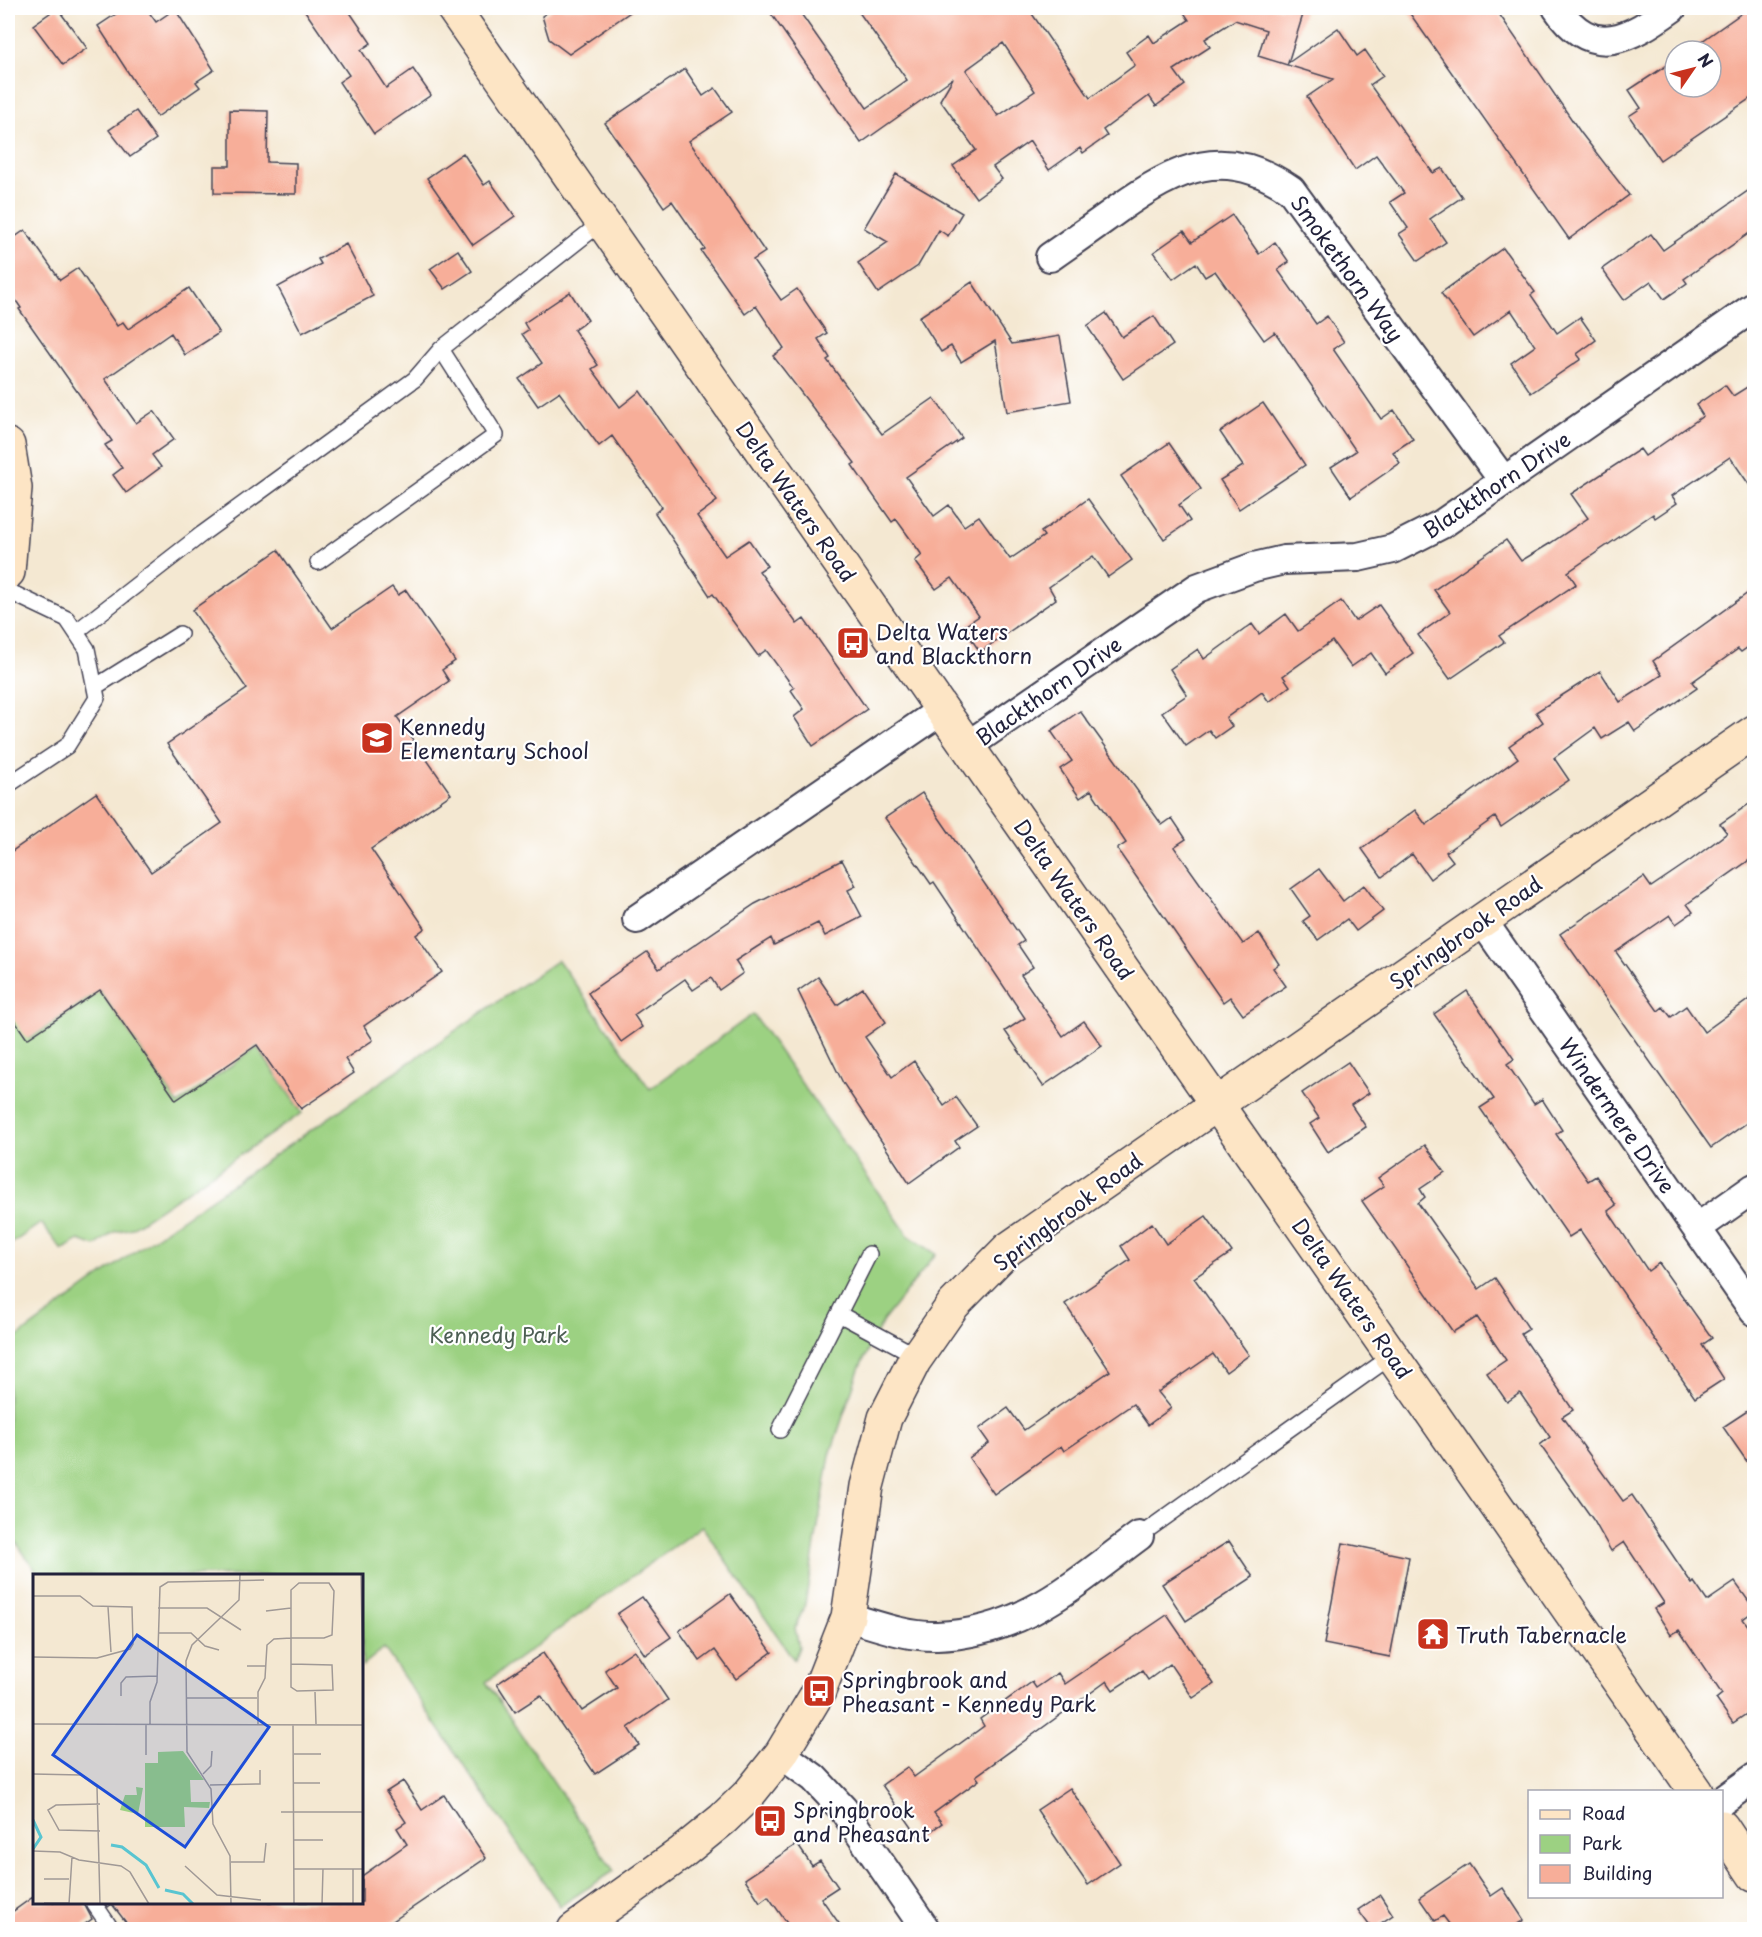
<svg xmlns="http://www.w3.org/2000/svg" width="1762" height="1937" font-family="'Playpen Sans',sans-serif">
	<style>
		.green { fill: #9cd182; stroke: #5f7a5e; stroke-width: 1.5 }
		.building { fill: #f7ae99; fill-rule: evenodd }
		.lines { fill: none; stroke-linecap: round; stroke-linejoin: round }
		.lane-casing { stroke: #424052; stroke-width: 18 }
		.street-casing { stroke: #424052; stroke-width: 32 }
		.secondary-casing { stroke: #424052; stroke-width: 36 }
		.lane { stroke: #fff; stroke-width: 15 }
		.street { stroke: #fff; stroke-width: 28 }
		.secondary { stroke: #fde5c5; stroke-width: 33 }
		.labels { text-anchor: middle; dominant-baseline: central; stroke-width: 4.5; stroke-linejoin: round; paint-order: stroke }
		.street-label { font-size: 21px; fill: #22223b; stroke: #fff }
		.poi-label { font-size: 21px; fill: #22223b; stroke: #fff; text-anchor: start }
		.park-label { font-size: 21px; fill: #4d5f54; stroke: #fff }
		.inset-river { fill: none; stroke: #59c5d1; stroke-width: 3 }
		.inset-road { fill: none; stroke: #a09996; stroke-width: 1.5 }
		.view { fill: #1d4ed8; fill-opacity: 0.15; stroke: #1d4ed8; stroke-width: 3 }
		.inset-edge { fill: none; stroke: #22223b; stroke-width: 3 }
	</style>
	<rect width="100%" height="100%" fill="#fff"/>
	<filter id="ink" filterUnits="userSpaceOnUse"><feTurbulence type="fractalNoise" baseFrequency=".0167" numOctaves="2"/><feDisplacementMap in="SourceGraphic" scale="12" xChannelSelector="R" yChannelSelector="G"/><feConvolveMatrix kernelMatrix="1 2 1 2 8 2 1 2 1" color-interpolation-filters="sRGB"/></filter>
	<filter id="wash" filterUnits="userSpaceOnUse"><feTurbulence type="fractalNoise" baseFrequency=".008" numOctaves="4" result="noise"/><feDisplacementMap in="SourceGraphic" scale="24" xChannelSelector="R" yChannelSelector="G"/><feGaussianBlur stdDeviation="1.35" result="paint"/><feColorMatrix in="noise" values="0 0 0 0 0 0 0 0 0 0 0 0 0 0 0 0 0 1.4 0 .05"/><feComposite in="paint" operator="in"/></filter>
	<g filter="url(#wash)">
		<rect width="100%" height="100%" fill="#f4e8d2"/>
		<path class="green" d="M558 960 650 1089 753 1014 908 1235 936 1254 883 1321 859 1369 830 1455 805 1604 795 1628 799 1647 794 1660 702 1526 486 1682 614 1871 560 1906 384 1648 362 1666V1576L39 1575 8 1531V1344L131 1254Z
			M100 990 178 1104 257 1047 302 1113 132 1228 114 1232 95 1246 79 1240 62 1250 41 1223 8 1246V1007L30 1039Z"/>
		<g id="blocks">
			<path class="building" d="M57 8 87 48 63 65 33 25Z
				M125 8H146L156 22 175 9 214 70 196 82 200 87 157 117 98 26Z
				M303 8H347L371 43 361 50 386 88 413 69 431 95 374 134 339 82 349 75Z
				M554 8H636L569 54 549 39 542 16Z
				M767 8H797L867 108 907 80 856 8H1028L1090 98 1135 65 1126 52 1149 35 1154 43 1189 20 1181 8H1305L1288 63 1338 28 1357 56 1365 50 1383 76 1370 85 1433 173 1442 168 1462 197 1430 219 1446 242 1418 261 1399 234 1408 228 1390 202 1404 193 1376 155 1355 170 1307 97 1333 79 1258 56 1266 30 1235 20 1205 39 1210 47 1174 70 1185 85 1156 106 1149 96 1103 130 1107 136 1083 153 1080 148 1049 170 1030 141 993 167 1002 179 976 198 953 166 976 150 940 100 953 78 861 143ZM1003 43 1035 91 998 116 966 70Z
				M1406 8H1495L1581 133 1629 195 1569 239Z
				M1749 8H1755V95L1660 160 1629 116 1641 108 1629 90 1675 60V87H1711V51H1688Z
				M685 69 703 96 715 88 732 112 689 141 765 252 753 260 781 300 797 289 827 333 818 339 830 358 827 360 882 434 934 398 962 438 906 477 934 516 949 505 964 526 979 516 1010 559 1044 536 1041 532 1088 499 1132 560 1108 577 1093 556 1049 587 1056 599 980 652 963 627 979 616 952 578 936 589 915 561 922 555 896 519 892 522 852 465 855 463 773 356 784 348 756 306 745 314 701 251 705 249 672 201 664 207 605 123Z
				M230 110 268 111 267 162 296 163V194L214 193V166H230Z
				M136 111 156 139 130 157 109 130Z
				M463 153 484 185 490 181 515 216 473 245 427 178Z
				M896 174 962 213 948 236 939 230 918 266 878 293 858 263 888 242 864 228Z
				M1755 186V229L1684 279 1687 283 1664 299 1651 281 1624 300 1602 269 1651 234 1663 250Z
				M1232 215 1259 254 1275 242 1289 262 1278 270 1316 324 1327 316 1344 342 1333 349 1381 419 1394 410 1413 439 1393 452 1400 463 1351 497 1331 467 1356 451 1275 332 1264 340 1215 271 1205 277 1196 263 1173 279 1154 252 1184 231 1192 242Z
				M25 230 60 280 78 268 117 326 123 322 128 329 189 288 219 333 185 355 171 333 105 379 136 423 154 411 174 439 152 455 161 467 126 493 113 475 122 468 105 445 112 441 19 309 21 308 8 289V242Z
				M346 244 373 296 302 333 278 287 321 264 318 259Z
				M1503 248 1535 292 1531 295 1557 333 1580 317 1596 340 1577 354 1581 359 1531 393 1511 363 1535 346 1511 310 1473 337 1441 293Z
				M458 250 472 271 445 289 430 269Z
				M972 282 1012 344 1060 336 1071 401 1007 412 995 341 961 362 951 346 941 352 919 317Z
				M570 292 588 320 574 330 598 365 592 369 620 407 640 391 717 501 697 516 725 556 749 540 767 566 759 571 797 624 804 619 867 709 813 746 794 717 804 709 791 690 794 688 766 650 758 656 713 594 710 596 655 513 662 507 612 436 599 446 559 392 538 406 519 379 542 363 522 334 528 330 524 323Z
				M1106 313 1122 337 1154 316 1173 345 1123 379 1087 326Z
				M1755 382V493L1730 457 1672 496 1677 503 1655 518 1653 514 1568 572 1576 584 1499 636 1504 642 1450 679 1418 635 1450 612 1434 590 1506 540 1521 561 1549 544 1588 518 1571 494 1640 449 1645 456 1703 416 1696 405 1725 385 1733 396Z
				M1263 403 1305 465 1239 509 1220 480 1243 466 1220 432Z
				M1169 443 1201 489 1179 505 1190 521 1164 539 1121 476Z
				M278 550 332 628 392 587 398 595 406 590 455 661 442 670 449 681 397 717 451 794 371 849 425 928 416 935 442 972 364 1026 373 1040 345 1059 354 1073 301 1109 257 1045 176 1100 100 990 27 1039 8 1011V854L96 793 151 872 222 823 167 744 247 689 192 610Z
				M1755 588V642L1741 652 1738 649 1692 682 1697 688 1635 731 1629 722 1602 739 1595 728 1554 758 1569 780 1501 827 1495 817 1446 852 1453 861 1430 879 1412 854 1382 877 1362 849 1415 810 1426 825 1518 758 1509 746 1543 722 1536 712 1600 671 1620 702 1662 675 1653 661Z
				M1341 601 1355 621 1379 605 1413 653 1385 673 1371 653 1351 667 1332 641 1283 676 1290 686 1269 702 1262 692 1226 718 1232 726 1215 738 1209 730 1186 746 1162 712 1187 695 1170 669 1198 649 1204 659 1252 624 1259 634 1286 614 1298 631Z
				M1080 711 1162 825 1172 818 1186 839 1174 847 1243 944 1259 933 1279 964 1273 968 1286 986 1243 1015 1230 997 1223 1002 1117 849 1126 843 1091 790 1080 798 1060 769 1072 761 1051 731Z
				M922 793 1024 941 1018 945 1033 967 1021 975 1063 1036 1084 1021 1102 1046 1043 1086 1005 1031 1025 1018 934 882 931 884 885 818Z
				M1755 800V856L1687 904 1693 912 1676 924 1670 915 1616 952 1658 1011 1663 1007 1671 1017 1686 1006 1704 1032 1755 995V1117L1711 1148 1560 934 1644 877 1651 887 1691 860 1727 833 1720 824Z
				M842 860 856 886 848 890 862 917 825 936 818 923 774 945 771 938 735 961 743 973 719 990 711 978 693 990 685 979 634 1015 642 1027 621 1042 588 993 647 952 659 969 755 904Z
				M1319 869 1343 901 1364 885 1383 911 1356 931 1347 919 1318 940 1303 921 1310 916 1291 889Z
				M818 977 837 1005 863 988 886 1022 865 1037 892 1077 914 1061 944 1106 956 1097 977 1126 955 1141 959 1147 909 1183 843 1083 798 991Z
				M1467 991 1514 1059 1507 1064 1534 1104 1542 1099 1562 1130 1556 1134 1588 1181 1596 1176 1616 1205 1608 1211 1648 1271 1659 1263 1712 1338 1702 1345 1724 1379 1695 1398 1580 1230 1569 1237 1480 1108 1494 1099 1434 1014Z
				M1348 1062 1369 1093 1351 1105 1366 1127 1328 1152 1310 1124 1319 1118 1302 1093Z
				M1425 1145 1445 1172 1420 1189 1425 1197 1418 1203 1479 1289 1495 1278 1529 1329 1521 1334 1573 1410 1562 1417 1623 1501 1632 1495 1692 1584 1694 1582 1707 1601 1735 1582 1755 1610 1743 1619 1755 1635V1708L1733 1723 1716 1699 1722 1694 1679 1630 1671 1635 1654 1609 1664 1603 1624 1542 1611 1551 1594 1521 1540 1445 1550 1437 1520 1393 1507 1402 1487 1373 1506 1360 1477 1317 1453 1332 1362 1201 1384 1186 1378 1178Z
				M1206 1216 1232 1252 1194 1278 1249 1355 1226 1372 1213 1354 1158 1392 1171 1408 1148 1425 1133 1404 1064 1451 1061 1446 994 1494 969 1458 989 1443 979 1429 1008 1408 1024 1430 1110 1371 1065 1304 1130 1260 1121 1246 1152 1223 1166 1244Z
				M1755 1406V1473L1723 1427Z
				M1229 1541 1253 1577 1186 1621 1162 1584Z
				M1343 1543 1409 1557 1390 1657 1324 1644Z
				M730 1594 772 1652 736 1679 715 1650 700 1661 679 1631Z
				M642 1597 671 1637 645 1655 617 1614Z
				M1167 1615 1214 1684 1193 1698 1170 1664 1148 1680 1142 1671 1113 1690 1107 1681 976 1776 979 1780 934 1813 942 1823 920 1839 882 1785 907 1767 914 1777 984 1726 980 1719 1032 1682 1036 1688 1058 1673 1065 1684Z
				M634 1650 668 1700 628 1728 639 1745 595 1774 541 1695 515 1712 497 1684 543 1653 582 1711 617 1688 605 1670Z
				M403 1781 422 1810 444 1795 486 1858 381 1929H131L112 1904 108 1907 105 1902H362V1876L407 1844 397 1828 406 1822 386 1792Z
				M1070 1788 1120 1863 1088 1885 1037 1810Z
				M797 1844 812 1866 820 1861 838 1887 821 1898 843 1929H791L768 1896 760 1902 745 1879Z
				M1469 1864 1491 1896 1503 1888 1524 1920 1510 1929H1453L1443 1916 1435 1921 1419 1898Z
				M1380 1895 1393 1915 1372 1929 1358 1910Z
				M33 1897 34 1902H83L92 1919 78 1929H8V1915Z"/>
		</g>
	</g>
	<g filter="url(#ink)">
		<use href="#blocks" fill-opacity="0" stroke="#424052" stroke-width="1.5"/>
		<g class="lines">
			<g class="lane-casing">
				<path id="lane" d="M318 562 496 435 441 349
					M8 591 67 619 87 649 97 698 67 746 8 785
					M76 632 202 534 415 379 441 349 602 222
					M95 687 180 634
					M839 1314 917 1356
					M780 1430 869 1254
					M1139 1536 1393 1355
					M93 1902 112 1930"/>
			</g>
			<g class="street-casing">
				<path id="street" d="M1557 8C1593 61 1630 38 1672 8
					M1050 257C1073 241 1096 225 1118 209 1177 167 1225 144 1291 190L1503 480
					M967 746 1197 588 1254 567 1284 560 1358 557 1393 549 1442 524 1754 307
					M637 919 942 710
					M1482 920 1754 1311
					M1697 1228 1754 1188
					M848 1617C876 1625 907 1637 937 1636 1023 1633 1074 1584 1139 1536
					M781 1754 814 1778 843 1809 926 1930
					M1722 1801 1754 1778"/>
			</g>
			<g class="secondary-casing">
				<path id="secondary" d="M453 8 1696 1792
					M8 445 15 488 8 572
					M1722 1827 1754 1875
					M574 1930 680 1854 723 1819 749 1794 781 1754 819 1691 848 1617 867 1486 885 1418 914 1361 953 1305 1008 1249 1754 732"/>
			</g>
			<use href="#lane" class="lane"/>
			<use href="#street" class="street"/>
			<use href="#secondary" class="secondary"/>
		</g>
	</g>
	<defs>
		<g id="bus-square" transform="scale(1.725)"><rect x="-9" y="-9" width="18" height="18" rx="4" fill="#c8321e" stroke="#fff"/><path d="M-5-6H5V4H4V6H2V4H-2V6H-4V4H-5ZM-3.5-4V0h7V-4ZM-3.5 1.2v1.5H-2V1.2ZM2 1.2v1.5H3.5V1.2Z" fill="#fff"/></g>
		<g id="school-square" transform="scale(1.725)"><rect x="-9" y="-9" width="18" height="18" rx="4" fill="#c8321e" stroke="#fff"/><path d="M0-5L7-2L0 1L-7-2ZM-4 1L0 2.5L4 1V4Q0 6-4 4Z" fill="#fff"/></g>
		<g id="temple-square" transform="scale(1.725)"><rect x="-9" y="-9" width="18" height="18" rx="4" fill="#c8321e" stroke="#fff"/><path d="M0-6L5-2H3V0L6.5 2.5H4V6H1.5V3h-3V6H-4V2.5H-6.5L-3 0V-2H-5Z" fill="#fff"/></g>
	</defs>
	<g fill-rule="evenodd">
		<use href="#bus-square" x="853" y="643"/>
		<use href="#school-square" x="377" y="738"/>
		<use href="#temple-square" x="1433" y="1634"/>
		<use href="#bus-square" x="819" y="1691"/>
		<use href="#bus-square" x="770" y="1821"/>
	</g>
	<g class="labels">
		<g class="street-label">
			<text transform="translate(1348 268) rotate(54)">Smokethorn Way</text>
			<text transform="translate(1496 484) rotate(-34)">Blackthorn Drive</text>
			<text transform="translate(797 501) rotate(55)">Delta Waters Road</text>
			<text transform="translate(1048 690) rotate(-35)">Blackthorn Drive</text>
			<text transform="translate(1075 899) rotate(55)">Delta Waters Road</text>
			<text transform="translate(1465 932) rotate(-35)">Springbrook Road</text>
			<text transform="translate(1618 1115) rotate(55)">Windermere Drive</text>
			<text transform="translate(1067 1211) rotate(-37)">Springbrook Road</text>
			<text transform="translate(1353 1298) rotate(55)">Delta Waters Road</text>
		</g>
		<g class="poi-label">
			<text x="876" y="631">Delta Waters<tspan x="876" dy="24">and Blackthorn</tspan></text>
			<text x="400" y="726">Kennedy<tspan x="400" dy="24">Elementary School</tspan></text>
			<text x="1456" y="1634">Truth Tabernacle</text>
			<text x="842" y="1679">Springbrook and<tspan x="842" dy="24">Pheasant - Kennedy Park</tspan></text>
			<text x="793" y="1809">Springbrook<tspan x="793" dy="24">and Pheasant</tspan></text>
		</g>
		<g class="park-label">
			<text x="499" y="1334">Kennedy Park</text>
		</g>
	</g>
	<g transform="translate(33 1574)">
		<rect width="330" height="330" fill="#f4e8d2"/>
		<path d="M150 177 171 206H157L158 228H177L176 234 151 233 152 253H112V189H125V178ZM103 213 110 214 105 240 87 236 92 221H104Z" fill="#9cd182"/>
		<path class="inset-river" d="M0 246 8 263 0 275M78 271 89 273 113 291 126 314M132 316 150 320 160 330"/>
		<path class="inset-road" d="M328 0 330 119M0 22H47L60 32 99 33 100 70 97 75 64 84 0 83M75 33 78 78M125 34H174L208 56M233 37 258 34M125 59H158L172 72 186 76M214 92H233M282 118 283 150M88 122V109L93 103 124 102M153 124H224M0 150 330 151M117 150V128L124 108 127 13 135 8 231 6M225 151V118L232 104 234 71 241 65 258 64H291L299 61 301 17 296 9H266L258 16V113L264 117 300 116 299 91 258 90M260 151 261 330M261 180H288M113 181V151M0 200 48 201 64 213 67 330M170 200 178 192 179 177M261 209H287M177 211 227 210V196M67 230 23 231 15 236 26 256 67 257M248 238H330M261 266H290M0 277 27 278 46 286 88 292 97 298 116 330M198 288H231L233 269M152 292 184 321 228 326M261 295H330M11 305H36M11 329H36M36 330 39 283M198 330 197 282 180 250 178 215 154 178 153 87 159 71 206 26 207 0M289 330 290 295M320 330V295"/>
		<path class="view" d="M104 61 236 153 152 273 20 181Z"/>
		<rect width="330" height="330" class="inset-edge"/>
	</g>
	<rect width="1762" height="1937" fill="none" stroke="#fff" stroke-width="30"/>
	<rect x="1528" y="1790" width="195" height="108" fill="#ffffff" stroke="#a7a7b1" stroke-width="1.5"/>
	<rect x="1540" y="1810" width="30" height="9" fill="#fde5c5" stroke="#a7a7b1" stroke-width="1.5"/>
	<text x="1582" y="1820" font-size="18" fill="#22223b">Road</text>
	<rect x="1540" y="1835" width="30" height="18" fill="#9cd182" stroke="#a7a7b1" stroke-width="1.5"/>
	<text x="1582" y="1850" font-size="18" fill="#22223b">Park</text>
	<rect x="1540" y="1865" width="30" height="18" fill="#f7ae99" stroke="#a7a7b1" stroke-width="1.5"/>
	<text x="1582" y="1880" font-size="18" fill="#22223b">Building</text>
	<g transform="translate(1693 69) rotate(55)"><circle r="28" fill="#ffffff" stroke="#a7a7b1" stroke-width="1.5"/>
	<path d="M0-4.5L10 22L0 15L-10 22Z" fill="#c8321e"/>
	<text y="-9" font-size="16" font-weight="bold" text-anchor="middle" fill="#22223b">N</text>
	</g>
</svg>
